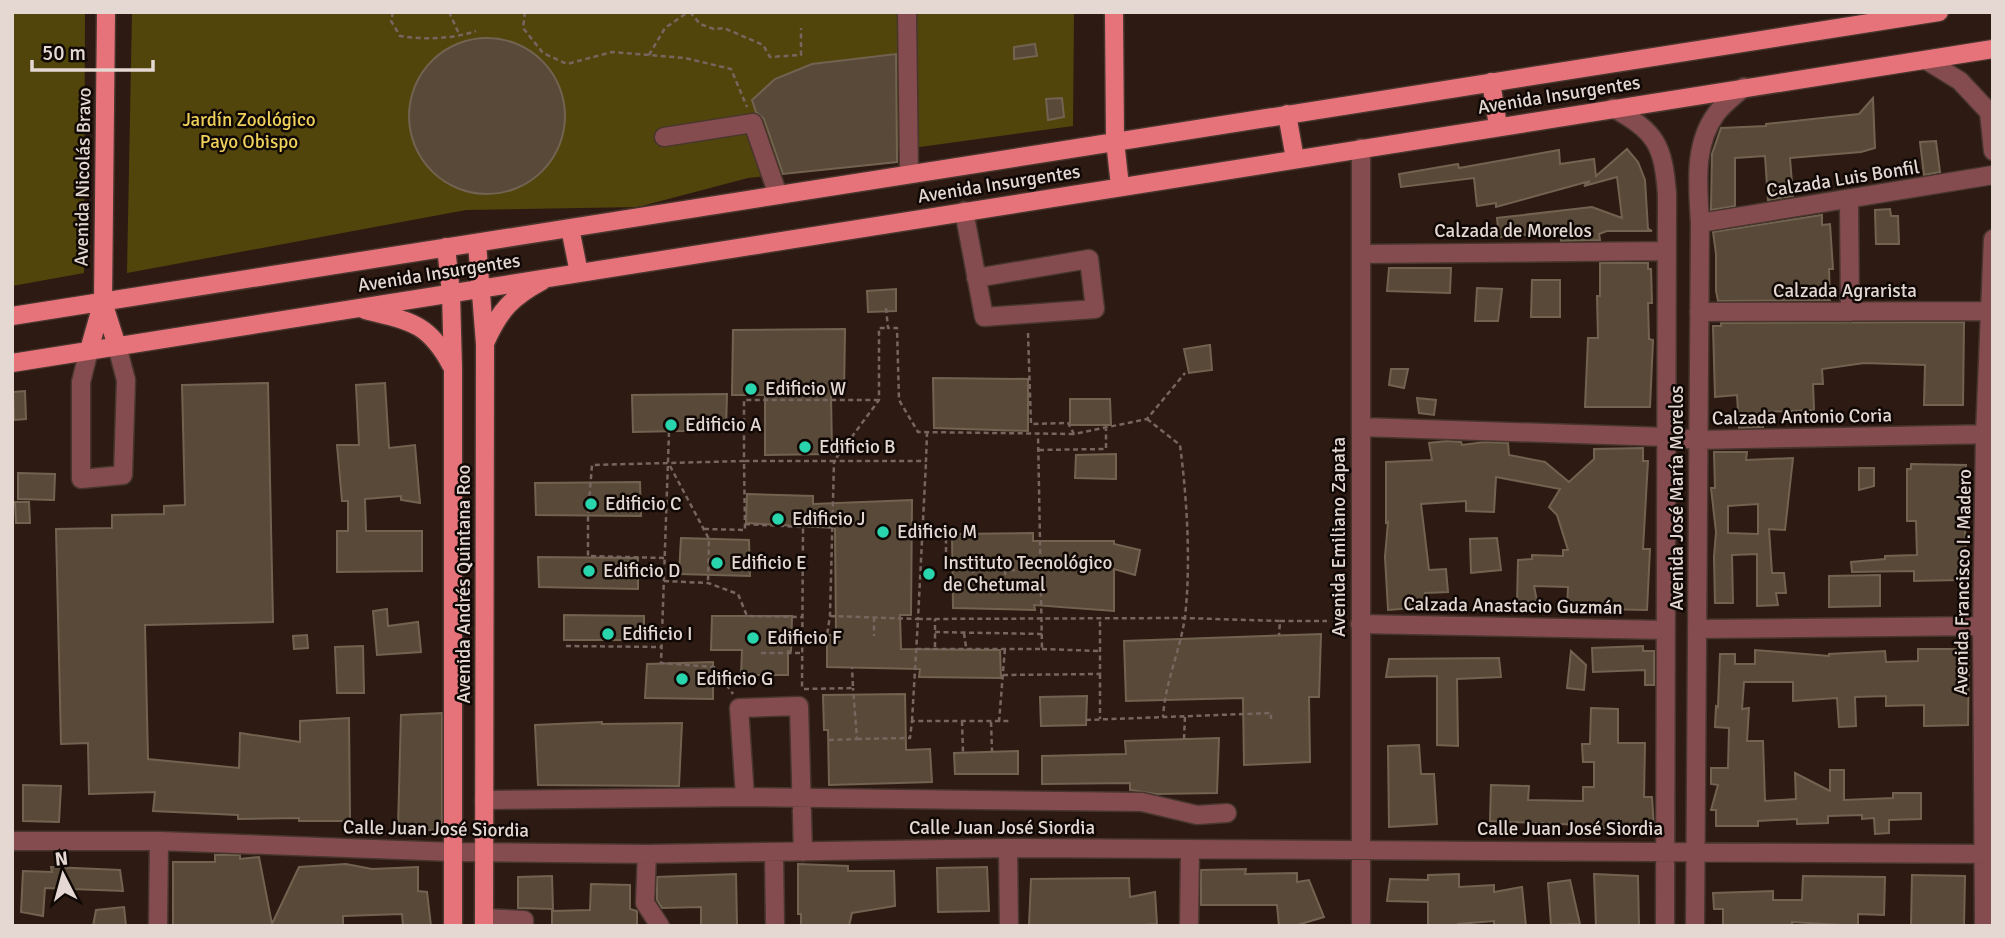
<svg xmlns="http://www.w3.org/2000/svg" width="2005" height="938" font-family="Signika,sans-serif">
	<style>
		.green { fill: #52450c }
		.building { fill: #584938; stroke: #726351; stroke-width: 2; fill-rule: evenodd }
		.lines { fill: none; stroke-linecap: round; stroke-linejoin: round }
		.minor-casing { stroke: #47352e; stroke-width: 21 }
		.major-casing { stroke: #47352e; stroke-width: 21 }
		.path { stroke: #76665f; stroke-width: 2.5; stroke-dasharray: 5 3.5; stroke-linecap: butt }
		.minor { stroke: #844c4e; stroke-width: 18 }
		.major { stroke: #e7737a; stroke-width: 18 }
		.poi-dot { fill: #29d5ad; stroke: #100805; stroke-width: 2.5 }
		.labels { text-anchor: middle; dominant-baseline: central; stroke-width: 5; stroke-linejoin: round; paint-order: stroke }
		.street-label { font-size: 19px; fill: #e5d8d2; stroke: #100805 }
		.park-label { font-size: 19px; fill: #efd15b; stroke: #100805 }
		.poi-label { font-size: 19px; fill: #e5d8d2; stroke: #100805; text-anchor: start }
	</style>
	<rect width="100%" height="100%" fill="#2d1b13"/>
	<path class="green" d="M12 12H85L84 273 12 286Z
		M132 12H1074L1073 126 898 150V162L748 178 638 207 466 210 127 273Z"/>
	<path class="building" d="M409 116a78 78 0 1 1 156 0a78 78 0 1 1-156 0Z
		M1035 44 1037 56 1014 59V47Z
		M896 54 897 162 783 174 764 119 756 112 752 100 775 79 812 64Z
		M1062 98 1064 117 1048 120 1046 99Z
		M1873 98 1875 148 1861 152 1790 158 1793 196 1768 200 1765 156 1735 158V206L1711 210 1712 154 1721 128 1766 126V124L1859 114Z
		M1936 141 1940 172 1924 175 1920 142Z
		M1627 149 1638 162 1645 180 1648 229 1652 231H1607L1599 234 1600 240 1561 241V232L1499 237 1497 218 1592 207 1622 218 1617 177 1584 186 1590 181 1496 207V203L1477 206 1474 178 1401 187 1399 174 1458 164 1459 168 1559 150 1560 164 1594 159 1596 176Z
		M1890 209 1891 216H1898L1899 244H1876L1875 210Z
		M1822 215V225L1830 224 1833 269H1829L1830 300 1718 301 1716 291V254L1713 232Z
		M1600 263H1648V269H1651L1652 303H1648L1649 339 1653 340 1650 407H1585L1588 338H1598L1597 296H1600Z
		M1389 268H1451L1450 293 1387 291Z
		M1532 280H1560V317H1531Z
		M1477 288 1502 289 1498 321H1475Z
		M896 289V311L868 312 867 291Z
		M1964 322 1963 405H1924L1925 365 1896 364 1864 363 1822 369 1823 384H1813L1814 410 1763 412V427L1739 428 1737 395 1715 397 1713 326H1721V323Z
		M845 329 844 394H831L832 454 765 455V395H732L733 330Z
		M1210 345 1212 370 1189 373 1184 349Z
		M1391 369H1408L1404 388 1389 385Z
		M933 378 1028 379V431L934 428Z
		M268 383 273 622 145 625 148 759 239 768 240 733 300 742V721L349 718 350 821H299V818L238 819V815L153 811 155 792 89 794 88 743 61 744 56 529 112 528V515L164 514V506L185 505 182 385Z
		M385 383 389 448 415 445 420 503 401 500V496L365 499 366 531H422V571L337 572V531H348V501H342L337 445H359L356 385Z
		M25 391 26 419 14 420 13 392Z
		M727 394 726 430 633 432 632 395Z
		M1417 398 1436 400 1434 415 1419 413Z
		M1070 399H1110L1111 425H1070Z
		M1447 441 1461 442 1462 445 1485 442 1508 443 1509 455 1545 462 1569 482 1594 459V449L1643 448V461H1648L1643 549H1650L1647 610 1599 609V604L1567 608 1568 587 1534 586 1537 601 1517 603 1518 560 1532 559V555L1563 556V550H1568L1557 515 1549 507 1560 489 1496 477 1494 512 1466 511V501L1421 504 1429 570 1446 569 1448 592 1425 593 1426 607 1388 610 1385 557 1388 522 1386 523V462L1432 460 1429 443Z
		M1714 452H1747L1746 460 1793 458 1785 530 1769 529 1772 573H1784L1786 593H1776L1778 605 1757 606V554L1732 555 1733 603H1715L1714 557 1716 532 1711 488H1715ZM1758 504V534L1728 533V506Z
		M1116 454V479L1075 478 1076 455Z
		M1911 464 1966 465 1963 526H1965L1966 557H1960V580L1914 581V571L1852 572 1851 562 1885 559V556L1917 555 1916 521H1907V469H1911Z
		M1859 468H1874V486L1859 490Z
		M18 473 55 474 54 500 18 499Z
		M640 482 641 516 536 515 535 483Z
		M747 494 813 496V504L912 500 911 615H900L901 649 1000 650 1001 678 919 677 920 669 827 667V635H836L835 528 746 523Z
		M15 502H29L30 523H16Z
		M1033 533V541H1114V544L1140 550 1135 575 1114 569V611L1034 605 1035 610 953 608 952 534Z
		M681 538 749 540 750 576 679 574Z
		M1497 538 1501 570 1471 573 1470 539Z
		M538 557 638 558V589L539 587Z
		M1880 575V606L1829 607V576Z
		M387 609 388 626 418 622 421 652 377 655 373 611Z
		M564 615 644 616V640H564Z
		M712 616H792L791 651H788V675H741L742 650H711Z
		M1321 634 1319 697H1309L1310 762 1244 765 1243 698 1126 701 1124 641Z
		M307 635 308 648 294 649 293 636Z
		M363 646 364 693H337L335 647Z
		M1643 646V651H1654V685H1645V670L1593 672 1592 648Z
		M1918 649H1969L1968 725 1924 726V705L1886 706V696L1855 697 1856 726 1839 727 1837 698 1793 701V682H1744L1742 709 1749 708 1747 741H1763L1765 801 1796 799 1795 773 1830 791V770H1844V800L1893 798V793H1921V819L1889 820V833L1875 834 1874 818 1862 819V815L1828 816V823L1797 824V819L1758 821V826H1716V810H1711L1718 785 1711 784V768H1728L1729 728 1715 727 1716 706 1718 707 1720 654H1735V664H1755V650L1829 656V654L1885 651 1886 662 1918 661Z
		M1571 651 1586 665 1584 690 1567 688Z
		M1499 658 1501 677 1457 679 1458 746 1437 745V676L1386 677 1389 659Z
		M713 662V699L645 698 647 664Z
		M905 694 906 750 930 749 932 782 829 785 828 730H824L823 695Z
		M1087 696 1086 725 1041 726 1040 697Z
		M1591 708 1618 709V743H1645L1644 797H1652L1654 829 1583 828V825L1490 821 1491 785 1529 786 1528 800 1583 801V787H1594V762H1583L1582 744H1590Z
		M442 713V831L398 828 401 715Z
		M602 722V724L682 723 679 786 538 785 535 725Z
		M1219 738 1217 793 1156 794 1130 790V783L1042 784V756L1126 754 1125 741Z
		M1419 745 1421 774H1434L1437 824 1389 827 1388 746Z
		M1018 751V774H955L954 753Z
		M23 785 61 786 59 822 23 821Z
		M215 855H240V859L259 857 272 924 299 867 346 864 372 869 418 867V891L427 892 431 926H403L402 914 343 916V926H173V862H215Z
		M798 864 848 866V871H894L895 906 852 913 849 926H801V914H798Z
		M51 867 120 870 123 891 45 888 43 916 21 912 23 871 52 872Z
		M987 867 989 911 938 912 937 868Z
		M1246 869 1245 874 1297 873V882L1309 880 1324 917 1294 926H1279L1277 905H1201V870Z
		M736 874 737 926H701V907L662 908 657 900V877Z
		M1459 874V887L1494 885V892L1522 887 1526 926H1494V921L1458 924V926H1428V902L1387 901 1390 879 1428 880V875Z
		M1594 874 1638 876 1639 926H1596Z
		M1912 875 1965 876 1964 926H1911Z
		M552 876 553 909 518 908V877Z
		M1803 876 1885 877 1884 915 1858 914V926L1792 922V926H1723V909H1714L1713 893 1773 891V900H1802Z
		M1129 878 1130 897 1155 892 1157 924 1130 926 1029 925 1031 879Z
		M1570 880 1580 924 1551 925 1548 883Z
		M591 884 630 885V909L637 911V926H552V911L590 910Z
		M124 907 126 926H93L96 910Z"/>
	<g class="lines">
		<g class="minor-casing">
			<path id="minor" d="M907 12 909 173
				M1926 60 1960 81 1989 112 1993 151
				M1613 108C1656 132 1663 144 1667 194L1665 926
				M664 137 753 123 778 195
				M1361 148V926
				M1849 199 1850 312
				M964 211 984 317 1095 309 1089 259 976 278
				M1700 223 1993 175
				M1361 254 1667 251
				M1699 312 1990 311
				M89 350 81 382V479L123 475 126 380 117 346
				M1361 427 1666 437 1698 440 1993 434
				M1360 624 1665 630
				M1697 629 1982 626
				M745 797 739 708 799 706 803 852
				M484 800 745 797 1142 802 1197 815 1227 813
				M12 841H159L453 852 647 854 1008 848 1993 854
				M1008 848 1009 926
				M774 853 775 926
				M647 854 645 903 660 926
				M484 918 524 920V926
				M158 926 159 841
				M1189 926 1190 849
				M1695 926 1700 223C1698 186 1693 145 1716 114 1723 104 1735 96 1744 87
				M1984 926 1982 626 1985 434 1993 239"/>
		</g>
		<g class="major-casing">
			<path id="major" d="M1114 12 1115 141 1120 186
				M1491 82 1498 126
				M1287 114 1295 159
				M570 228 579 273
				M477 243 485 344 484 926
				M446 247 451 293 453 368V926
				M103 302 117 346
				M365 310C409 321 428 322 451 365
				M12 316 1939 12
				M486 341C500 310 512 297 542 281
				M89 350 103 301 106 12
				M12 363 1993 49"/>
		</g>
		<path class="path" d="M393 12 391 21 400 36C425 40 452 39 476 31
			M449 12 460 36
			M525 12 523 28 543 53 567 64 612 52 685 58 731 69 747 107
			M690 12 700 24 714 29 724 28 763 45 770 57 801 55V28
			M649 55 665 28 688 12
			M886 308 888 328H897L899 400 918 432 1074 434
			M1028 333 1031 424 1068 423 1074 434 1147 419 1185 373
			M1147 419 1180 445C1187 498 1191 564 1185 617 1180 651 1165 683 1163 717
			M669 432 661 663 714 667 733 694
			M1039 450 1106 449V429
			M670 466 709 539 708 582
			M745 524 803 527 802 689
			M704 529 745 530 744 461H834L879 400V328H888
			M909 534 946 533V568L1040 571
			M664 558 588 556V515L592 465 744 461V400H879
			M973 573 974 562
			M1005 575 1006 562
			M664 581 708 583 738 594 747 616 803 617
			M830 616 918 619 926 462
			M874 617V636
			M1280 621H1327
			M935 632 1042 634
			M964 633 966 647
			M803 637 827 635 830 616 834 461H926L927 433
			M566 646 662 647
			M935 647V619
			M916 649H1042L1038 434
			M1042 649 1100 651
			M761 653H803
			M1100 674V719
			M1003 675 1100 674V620
			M804 689 853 688 852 667
			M1086 720 1271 713V719
			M912 721 918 619 1184 618 1280 621 1279 635
			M962 721 963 752
			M991 722 992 751
			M999 722 1005 648
			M857 739 910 738 912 721H1010
			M1184 739 1185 716
			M829 740 857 739 853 688"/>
		<use href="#minor" class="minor"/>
		<use href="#major" class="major"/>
	</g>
	<g class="poi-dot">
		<circle cx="751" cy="389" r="7"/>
		<circle cx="671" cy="425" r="7"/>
		<circle cx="805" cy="447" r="7"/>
		<circle cx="591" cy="504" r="7"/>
		<circle cx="778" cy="519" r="7"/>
		<circle cx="883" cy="532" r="7"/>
		<circle cx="717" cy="563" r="7"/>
		<circle cx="589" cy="571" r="7"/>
		<circle cx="929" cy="574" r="7"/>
		<circle cx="608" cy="634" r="7"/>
		<circle cx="753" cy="638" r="7"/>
		<circle cx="682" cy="679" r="7"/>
	</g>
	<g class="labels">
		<g class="street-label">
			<text transform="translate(1559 95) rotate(-9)">Avenida Insurgentes</text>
			<text transform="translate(83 177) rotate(-89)">Avenida Nicolás Bravo</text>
			<text transform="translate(1843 179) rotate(-9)">Calzada Luis Bonfil</text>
			<text transform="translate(999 184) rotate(-9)">Avenida Insurgentes</text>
			<text x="1513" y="231">Calzada de Morelos</text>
			<text transform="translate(439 273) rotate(-9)">Avenida Insurgentes</text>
			<text x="1845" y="291">Calzada Agrarista</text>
			<text transform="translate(1802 417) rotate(-1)">Calzada Antonio Coria</text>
			<text transform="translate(1677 498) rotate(-90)">Avenida José María Morelos</text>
			<text transform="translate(1339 537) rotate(-90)">Avenida Emiliano Zapata</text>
			<text transform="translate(1963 582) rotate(-89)">Avenida Francisco I. Madero</text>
			<text transform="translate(464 584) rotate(-90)">Avenida Andrés Quintana Roo</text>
			<text transform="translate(1513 606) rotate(1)">Calzada Anastacio Guzmán</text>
			<text x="1002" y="828">Calle Juan José Siordia</text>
			<text transform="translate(436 829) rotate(1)">Calle Juan José Siordia</text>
			<text x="1570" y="829">Calle Juan José Siordia</text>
		</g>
		<g class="park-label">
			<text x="249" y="120">Jardín Zoológico<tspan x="249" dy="22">Payo Obispo</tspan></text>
		</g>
		<g class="poi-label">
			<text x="765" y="389">Edificio W</text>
			<text x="685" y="425">Edificio A</text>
			<text x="819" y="447">Edificio B</text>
			<text x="605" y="504">Edificio C</text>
			<text x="792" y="519">Edificio J</text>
			<text x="897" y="532">Edificio M</text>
			<text x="731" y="563">Edificio E</text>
			<text x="943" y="563">Instituto Tecnológico<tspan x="943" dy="22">de Chetumal</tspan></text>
			<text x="603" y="571">Edificio D</text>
			<text x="622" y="634">Edificio I</text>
			<text x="767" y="638">Edificio F</text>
			<text x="696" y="679">Edificio G</text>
		</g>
	</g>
	<rect width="2005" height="938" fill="none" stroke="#e5d8d2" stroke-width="28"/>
	<g transform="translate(63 875) rotate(354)" stroke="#100805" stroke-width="5" paint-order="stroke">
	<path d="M0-5L12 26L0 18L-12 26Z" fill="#e5d8d2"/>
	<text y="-10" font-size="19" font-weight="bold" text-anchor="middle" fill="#e5d8d2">N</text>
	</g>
	<path d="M32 60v10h121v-10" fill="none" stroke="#e5d8d2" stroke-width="3.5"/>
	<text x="42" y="60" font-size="21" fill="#e5d8d2" stroke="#100805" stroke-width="5" paint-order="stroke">50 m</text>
</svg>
